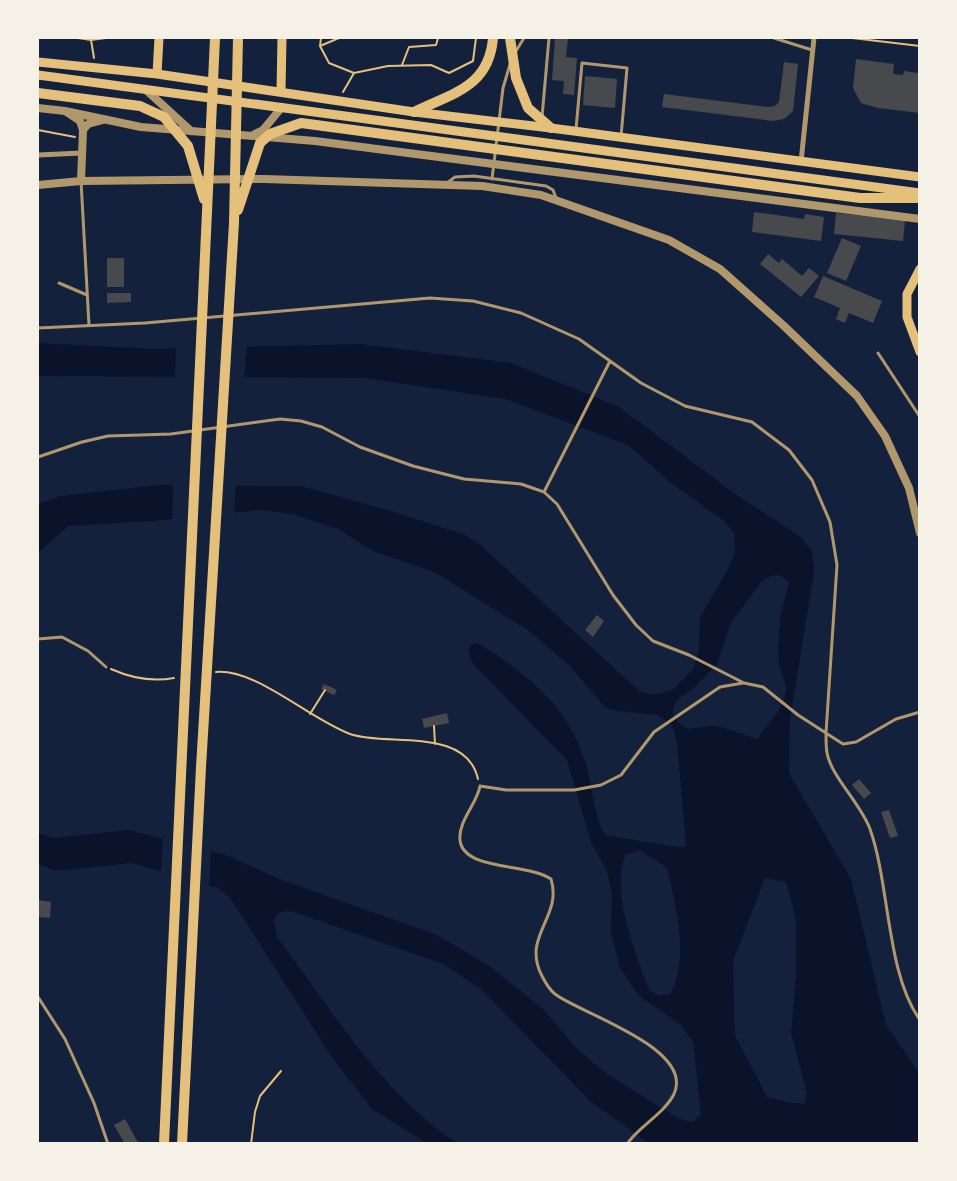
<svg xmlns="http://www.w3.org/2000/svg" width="957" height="1181" font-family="Barlow,sans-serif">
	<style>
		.water { fill: #0b132b; fill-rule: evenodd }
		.pier { fill: #14213d }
		.building { fill: #48494c }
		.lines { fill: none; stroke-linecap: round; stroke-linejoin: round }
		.path { stroke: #e5c07b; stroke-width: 2 }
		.service { stroke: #b1986c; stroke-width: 3 }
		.minor { stroke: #b1986c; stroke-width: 5 }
		.tertiary { stroke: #b1986c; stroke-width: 8 }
		.secondary { stroke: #e5c07b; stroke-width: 9 }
		.primary { stroke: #e5c07b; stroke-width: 9 }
		.trunk { stroke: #e5c07b; stroke-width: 10 }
	</style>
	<rect width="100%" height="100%" fill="#14213d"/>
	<path class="water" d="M38 343 156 349 360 344 511 363 619 407 738 496 801 537 812 551 814 571 790 720 789 773 851 879 886 1025 919 1073V1143H649L591 1102 481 989 443 964 297 913C287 911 280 909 274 919L277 937C331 1009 381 1093 457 1143H427L373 1110 331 1056 231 899 218 888 132 863 56 871 38 864V833L54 838 129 830 226 855 282 880 437 935 491 967 544 1010 575 1047 604 1072 679 1119 693 1122 701 1114 693 1042 680 1024 639 996 620 968 611 933 612 894 607 871 591 842 567 760 473 664 468 651 471 645 477 643 483 646C533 679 570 708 587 768 592 787 595 819 605 835L677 847H684L686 845 677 744 672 725 657 715 617 711 605 707 570 666 528 630 434 572 373 551 338 529 292 514 261 510 153 521 68 526 38 553V504L61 496 158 485 301 486 391 511 463 534 477 542 639 691 654 695 672 690 694 668 699 650 700 617 728 569 735 552 734 533 723 520 670 482 628 445 505 399 365 378 38 376ZM774 575 782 576 789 583 781 612 778 648 779 665 786 686 785 697 779 710 757 739 722 727 710 726 689 729 680 724 673 714V708L677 700 693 689 717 664 731 622 763 580ZM640 850 667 868C676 906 689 957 671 993 660 997 656 996 648 988 635 950 611 895 625 855ZM765 878 786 882 796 920V976L791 1033 807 1093 804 1103H791L767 1097 735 1035 733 961Z"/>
	<path class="pier" d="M247 344 244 379H175L176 346Z
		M173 483H236L234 515 172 522Z
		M163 836 211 849 209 888 161 874Z"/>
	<path class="building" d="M555 38H568L566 57 577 58 574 95 563 94 564 81 552 80Z
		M856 59 894 64 893 74 903 75 904 71 918 73 920 113 878 108 861 103 853 88Z
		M784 62 798 64 793 111 784 119 773 121 662 107 664 94 768 107 775 106 779 102Z
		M585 76 617 79 615 108 583 105Z
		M754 212 804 219 805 214 824 217 821 241 752 232Z
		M836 213 905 220 903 241 834 234Z
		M842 238 861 246 846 281 827 273Z
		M768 254 779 263 782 259 802 276 809 268 819 276 801 297 760 264Z
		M107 258H124V287H107Z
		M823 276 882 301 873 323 849 313 845 323 836 319 840 308 814 297Z
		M107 293H131V302L107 303Z
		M597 615 604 621 593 637 585 630Z
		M324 684 337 690 334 695 321 689Z
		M447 713 449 723 424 728 422 719Z
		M859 779 871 793 864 799 852 785Z
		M889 810 898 836 890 838 881 812Z
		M38 900 51 902 50 918 38 917Z
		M125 1119 139 1144H125L114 1125Z"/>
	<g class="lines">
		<path class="path" d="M78 38 91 40 106 38
			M321 38 320 46 329 63 354 73 388 66 431 65 449 73 473 61 476 38
			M852 38 920 46
			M91 40 94 58
			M320 46 339 38
			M402 65 409 47 436 45 438 38
			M343 92 354 73
			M38 130 75 137
			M111 669C131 678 152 682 174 678
			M216 672C257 669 308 718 350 734 387 747 466 726 478 779
			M310 714 325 690
			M434 726 435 744
			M251 1144 255 1112 260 1096 281 1071"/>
		<path class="service" d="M774 38 812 50
			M516 51 524 38
			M542 117 549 38
			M576 129 582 63 627 68 621 137
			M492 179 503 88 511 61
			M81 181 89 325
			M447 183 455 177 474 176 546 186 553 190 556 198
			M59 283 87 295
			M38 328 145 323 430 298 473 301 521 313 579 339 641 383 685 406 752 422 789 450 812 480 830 522 837 565 826 733C826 740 826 747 827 753 831 776 861 804 870 829 890 885 886 973 920 1020
			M878 353 920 417
			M38 457 82 442 108 436 171 434 280 419 301 421 322 427 360 447 413 466 464 479 521 484 544 492 557 504 613 595 636 625 653 641 689 655 744 683 763 687 798 715 843 744 856 742 896 719 920 712
			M544 492 610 361
			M38 639 62 637 88 651 106 667
			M38 997 65 1039 94 1103 108 1144
			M627 1144C639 1126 664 1114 674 1094 695 1048 581 1014 555 994 550 990 545 982 542 976 521 936 563 917 551 879 528 863 463 871 460 840 458 821 477 804 480 786L506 790H574L601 785 621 775 654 732 720 687 743 683"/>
		<path class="minor" d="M38 155 82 153
			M801 162 814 38"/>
		<path class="tertiary" d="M145 89 191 131
			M38 108 65 111 80 121 83 130 81 181
			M65 111 141 127 315 141 920 219
			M83 130 88 124 103 120
			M253 135 263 130 282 107
			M38 185 81 181 264 179 482 186 541 195 669 240 720 269 784 326 857 396 885 436 909 488 920 533"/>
		<path class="secondary" d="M920 269 907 294V317L920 352"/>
		<path class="primary" d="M38 62 157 74 414 112 551 128 920 177
			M157 74 159 38
			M38 75 920 193
			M281 91 282 38"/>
		<path class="trunk" d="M510 38 516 78 528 108 551 128
			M38 93 140 106 164 117 188 146 204 199
			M414 112C453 93 489 87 493 38
			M238 210 260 143 270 134 301 123 860 198H920
			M164 1144 215 38
			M182 1144 201 767 234 223 238 38"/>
	</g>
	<rect width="957" height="1181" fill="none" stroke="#f6f1e7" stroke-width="78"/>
</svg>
